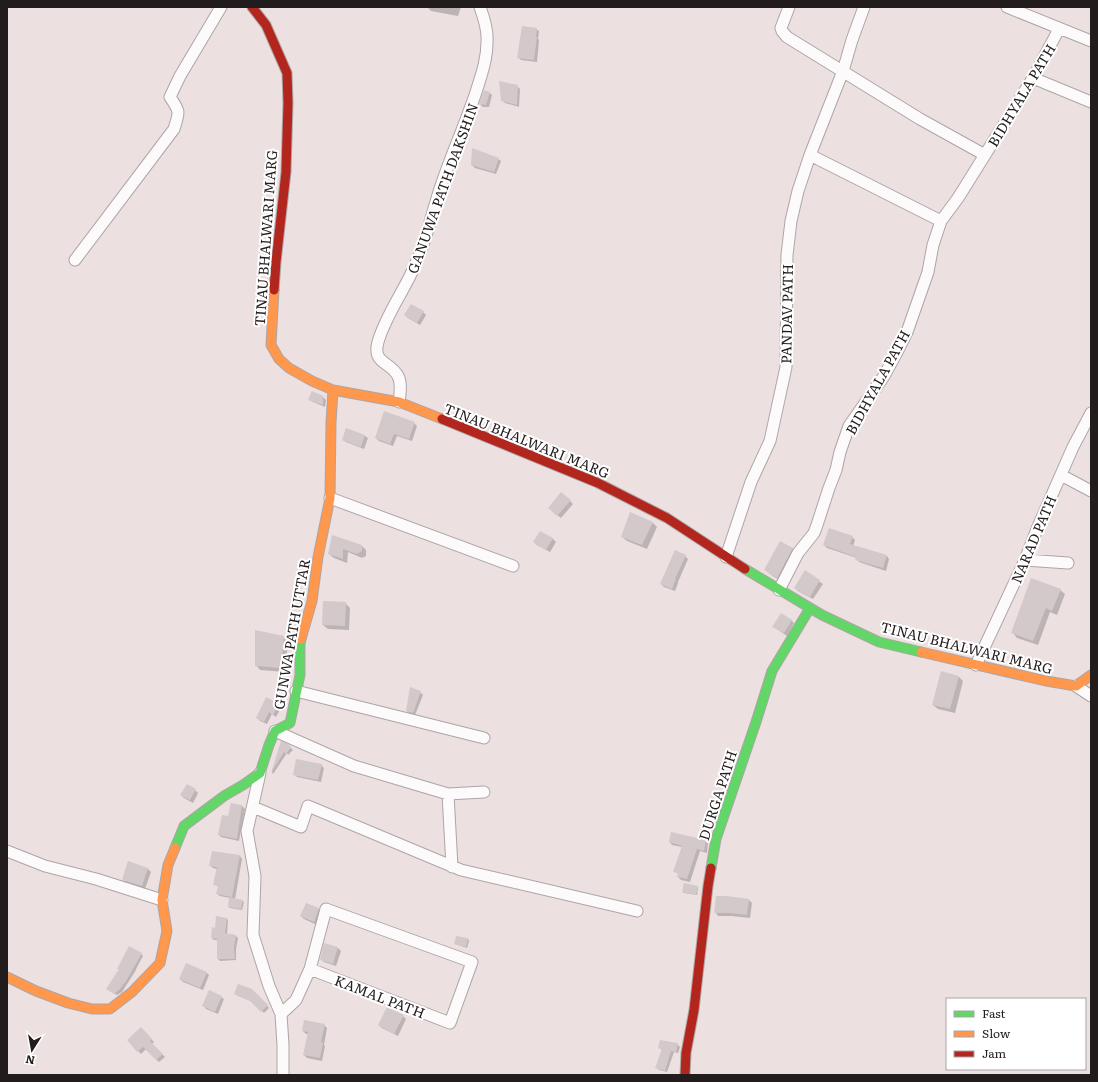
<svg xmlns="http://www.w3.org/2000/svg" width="1098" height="1082" font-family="Literata,serif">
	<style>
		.shadow { fill: #0003 }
		.building { fill: #d3c9ca }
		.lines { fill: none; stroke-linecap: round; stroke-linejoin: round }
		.street-casing { stroke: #ada5a6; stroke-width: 13 }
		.fast-casing { stroke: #ada5a6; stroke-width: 11 }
		.slow-casing { stroke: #ada5a6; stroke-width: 11 }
		.jam-casing { stroke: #ada5a6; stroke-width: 11 }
		.street { stroke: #fcfafa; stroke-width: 11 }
		.fast { stroke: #63d668; stroke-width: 9 }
		.slow { stroke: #ff974d; stroke-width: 9 }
		.jam { stroke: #b3261e; stroke-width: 9 }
		.labels { text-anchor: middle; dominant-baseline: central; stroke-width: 4; stroke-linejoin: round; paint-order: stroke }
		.street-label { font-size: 14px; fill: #231c1d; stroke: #fff }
	</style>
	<rect width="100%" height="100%" fill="#ece0e1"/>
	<path class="shadow" d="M427 7H461L458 16 431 11Z
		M536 29 539 31 538 39 539 40 537 62 521 60 518 57Z
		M517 86 520 89 519 107 505 103 502 100Z
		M490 93 492 95 489 107H483L480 104Z
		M498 159 501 161 496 174 475 168 472 165Z
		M423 312 426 315 420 325 408 318 405 315Z
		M323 397 326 400 325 407 313 402 310 400Z
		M414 423 417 426 412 441 397 436 393 446 379 441 376 438Z
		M346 429 365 436 368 438 364 449 346 442 343 440Z
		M570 501 573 504 561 518 552 511Z
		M652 522 657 527 647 549 627 541 622 537Z
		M540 532 553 539 556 542 550 552 537 545 534 542Z
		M333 536 362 546 366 550V556L362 558 348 552 347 563 334 558 329 554Z
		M852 537 855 540 853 546 887 556 889 559 886 571 859 562 857 559V558L827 548 824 545Z
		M792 549 797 554 782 582 770 574 765 569Z
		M685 556 688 559 678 582V583L675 591 664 587 661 584Z
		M805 572 823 584 813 599 798 591 795 588Z
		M1060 590 1065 594 1057 615 1050 612 1038 645 1017 638 1013 633Z
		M345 603 350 608 349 630 328 629 323 625Z
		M791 620 794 623 787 636 774 627Z
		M283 637 288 642 285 672 260 670 256 665Z
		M958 676 963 681 955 713 938 709 933 705Z
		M420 692 423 695 415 715 410 714 407 711Z
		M278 705 281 708 276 717 272 714 267 724 260 721 257 718Z
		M282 743 288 745 293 750 288 755 287 753 273 774 272 772Z
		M321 765 324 768 321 782 297 777 294 774Z
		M195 790 198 793 193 803 184 798 181 795Z
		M232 804 242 806 245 809 239 841 221 837 219 835 229 817Z
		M706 841 708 844 707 853 700 851 690 882 681 880 678 877 679 874 674 871 682 847 672 845 670 842Z
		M240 856 242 859 235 899 242 901 244 902 242 910 230 908 229 907 230 898 220 896 217 894 219 887 214 884 217 869 213 868 210 865Z
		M128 863 148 869 151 872 145 889 126 882 123 880Z
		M697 887 698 888 697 895 684 893 683 892Z
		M749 900 752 903 750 918 732 916H718L716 913Z
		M318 909 321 912 317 925 304 919 301 916Z
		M227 919 228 920 227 935 236 936 238 938 236 949V960L220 961 218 959V940H214L212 938 216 929Z
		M457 937 468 939 469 941 467 948 455 944Z
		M338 948 341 951 336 966 324 962 321 959Z
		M141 954 143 956 136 969V970L122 992 117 995 110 991Z
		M206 972 209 975 203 990 183 982 180 979Z
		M251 989 269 1008 264 1013 254 1002 238 996 236 994Z
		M221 997 224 999 218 1014 206 1009 204 1006Z
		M403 1016 406 1019 398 1036 382 1028 379 1025Z
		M324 1025 327 1028 324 1045 325 1046 322 1061 307 1058 304 1055 308 1034H306L303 1031Z
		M141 1028 154 1042 152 1044 165 1057 159 1062 146 1049 141 1054 128 1040Z
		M677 1044 680 1047 678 1053 674 1052 667 1072 659 1070 656 1067 662 1050 660 1048Z"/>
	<path class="building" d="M522 26 537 28 536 37H537L534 60 517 58Z
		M499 81 518 85 517 105 501 101Z
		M484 90 490 92 486 105 479 104Z
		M472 148 499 158 494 172 471 165Z
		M411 304 424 311 417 323 404 315Z
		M312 391 323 396V405L308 400Z
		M384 411 415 422 409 439 394 434 390 444 375 438Z
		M346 428 365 435 361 447 342 440Z
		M561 492 571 500 557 516 548 508Z
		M630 512 653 522 642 545 621 537Z
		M829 528 853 536 850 544 887 555 883 568 855 560 856 557 823 545Z
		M540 531 553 538 546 550 533 542Z
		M332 535 362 545V551L357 554 343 549V559L328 554Z
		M780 541 793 548 777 578 764 570Z
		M675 550 686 555 675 579H676L672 589 660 584Z
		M805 570 820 580 810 597 794 588Z
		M1031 578 1061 589 1052 611 1046 608 1033 641 1011 633Z
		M323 601 346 602 345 626 322 625Z
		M781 613 792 620 784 633 772 627Z
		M255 630 284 636 281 668 255 666Z
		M941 671 959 676 950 709 932 705Z
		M410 687 421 691 413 713 406 711Z
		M266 697 279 704 273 715 269 712 264 722 256 718Z
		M281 741 288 744 291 747 286 754 284 752 271 773Z
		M296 759 322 764 318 780 293 775Z
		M187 784 196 789 190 800 180 795Z
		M231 803 242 805 237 839 218 835 222 815 228 816Z
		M671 832 706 840 704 851 697 849 687 879 677 877 678 873 673 872 682 846 669 842Z
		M212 851 240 855 232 897 216 894 218 886 213 885 217 867 209 866Z
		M128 861 148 868 142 886 122 880Z
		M684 883 698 886 696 895 682 892Z
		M716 896H727L749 899 747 915 729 913H714Z
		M229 897 243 900 241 909 228 907Z
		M306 903 319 908 314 922 300 916Z
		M216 916 227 918 225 933 236 935 234 947 235 959H217V939L211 938 212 927 215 928Z
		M456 936 468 938 466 947 454 944Z
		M324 943 338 947 333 964 320 960Z
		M129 946 142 953 125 983H124L120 989 114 994 106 989 119 969H117Z
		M186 963 207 972 200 988 179 979Z
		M238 984 252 989 268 1005 261 1012 250 1001 234 994Z
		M209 990 222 996 215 1012 202 1006Z
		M387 1007 404 1015 394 1034 378 1025Z
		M304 1020 325 1024 321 1042 323 1043 320 1058 303 1055 308 1032 302 1031Z
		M141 1027 152 1039 150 1041 163 1054 156 1060 143 1047 137 1052 127 1040Z
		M660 1040 678 1043 676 1052 671 1051 665 1071 655 1068 662 1049 658 1048Z"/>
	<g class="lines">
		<g class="street-casing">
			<path id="street" d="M789 7 781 28 782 31 787 37 920 119 985 155
				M1007 7 1091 41
				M1033 78 1091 102
				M810 155 941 221
				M75 260 174 129C179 112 181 113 170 97L180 76 221 7
				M399 402C400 394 402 384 398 376 390 361 372 364 378 342 386 314 405 290 416 263 428 236 433 207 443 180 453 151 466 122 476 92 481 76 487 60 487 42 488 31 484 18 480 7
				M1061 475 1091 491
				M330 498 513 566
				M726 557 751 482 770 441 786 367 787 255 791 221 798 191 810 155 843 71 852 40 864 7
				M1025 560 1068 563
				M779 590 798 553 814 533 817 525 829 488 836 470 840 452 849 426 884 376 896 354 907 332 928 272 933 245 941 221 958 198 1033 78 1059 29
				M976 665 1025 560 1037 529 1073 447 1091 413
				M1076 686 1091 696
				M296 691 484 738
				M275 731 354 766 448 794 484 792
				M260 773 247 831 255 876 253 935 269 986 281 1014 283 1045V1075
				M448 794 452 867
				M253 807 301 827 308 806 461 870 637 911
				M7 851 45 866 96 879 162 900
				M281 1014 296 1000 310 969 326 909 472 962 450 1023 310 969"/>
		</g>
		<g class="fast-casing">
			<path id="fast" d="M745 569 822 615 879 642 921 652
				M175 848 184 826 224 796 243 785 260 773 269 745 275 731 290 723 300 675V644L301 639
				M711 868 716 839 756 722 772 671 810 608"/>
		</g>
		<g class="slow-casing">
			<path id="slow" d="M274 290 271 345 279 359 289 368 312 381 333 390 399 402 442 419
				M301 639 312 601 318 557 330 498 331 423 333 390
				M921 652 1046 681 1076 686 1091 675
				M7 977 36 991 68 1003 92 1009H110L132 992 160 963 167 931 162 900 168 865 175 848"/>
		</g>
		<g class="jam-casing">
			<path id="jam" d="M252 7 266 25 287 73 288 103 286 172 276 262 274 290
				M442 419 598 483 667 518 745 569
				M685 1075 686 1053 694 1010 708 886 711 868"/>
		</g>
		<use href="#street" class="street"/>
		<use href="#fast" class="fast"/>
		<use href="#slow" class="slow"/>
		<use href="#jam" class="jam"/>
	</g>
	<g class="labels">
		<g class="street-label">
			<text transform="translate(1021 95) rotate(-59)">BIDHYALA PATH</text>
			<text transform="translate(442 188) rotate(-70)">GANUWA PATH DAKSHIN</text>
			<text transform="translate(265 238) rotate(-86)">TINAU BHALWARI MARG</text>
			<text transform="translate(786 314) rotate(-89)">PANDAV PATH</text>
			<text transform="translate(877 382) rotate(-61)">BIDHYALA PATH</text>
			<text transform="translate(527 440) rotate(22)">TINAU BHALWARI MARG</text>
			<text transform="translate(1033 539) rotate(-67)">NARAD PATH</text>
			<text transform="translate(291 634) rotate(-80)">GUNWA PATH UTTAR</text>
			<text transform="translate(967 647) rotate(14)">TINAU BHALWARI MARG</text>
			<text transform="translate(717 795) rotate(-72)">DURGA PATH</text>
			<text transform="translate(380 996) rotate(21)">KAMAL PATH</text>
		</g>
	</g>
	<rect width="1098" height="1082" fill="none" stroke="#231c1d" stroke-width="16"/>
	<rect x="946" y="998" width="140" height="72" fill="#ffffff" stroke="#a7a4a5"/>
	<rect x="954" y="1011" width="20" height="6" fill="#63d668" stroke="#a7a4a5"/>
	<text x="982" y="1018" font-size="12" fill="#231c1d">Fast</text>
	<rect x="954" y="1031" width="20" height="6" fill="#ff974d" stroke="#a7a4a5"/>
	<text x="982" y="1038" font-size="12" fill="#231c1d">Slow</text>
	<rect x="954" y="1051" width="20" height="6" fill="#b3261e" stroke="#a7a4a5"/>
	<text x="982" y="1058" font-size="12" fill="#231c1d">Jam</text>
	<g transform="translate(32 1050) rotate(191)" stroke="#ffffff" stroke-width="3" paint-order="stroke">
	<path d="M0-3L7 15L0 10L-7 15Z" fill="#231c1d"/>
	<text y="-6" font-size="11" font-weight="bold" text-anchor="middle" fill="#231c1d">N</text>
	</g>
</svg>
